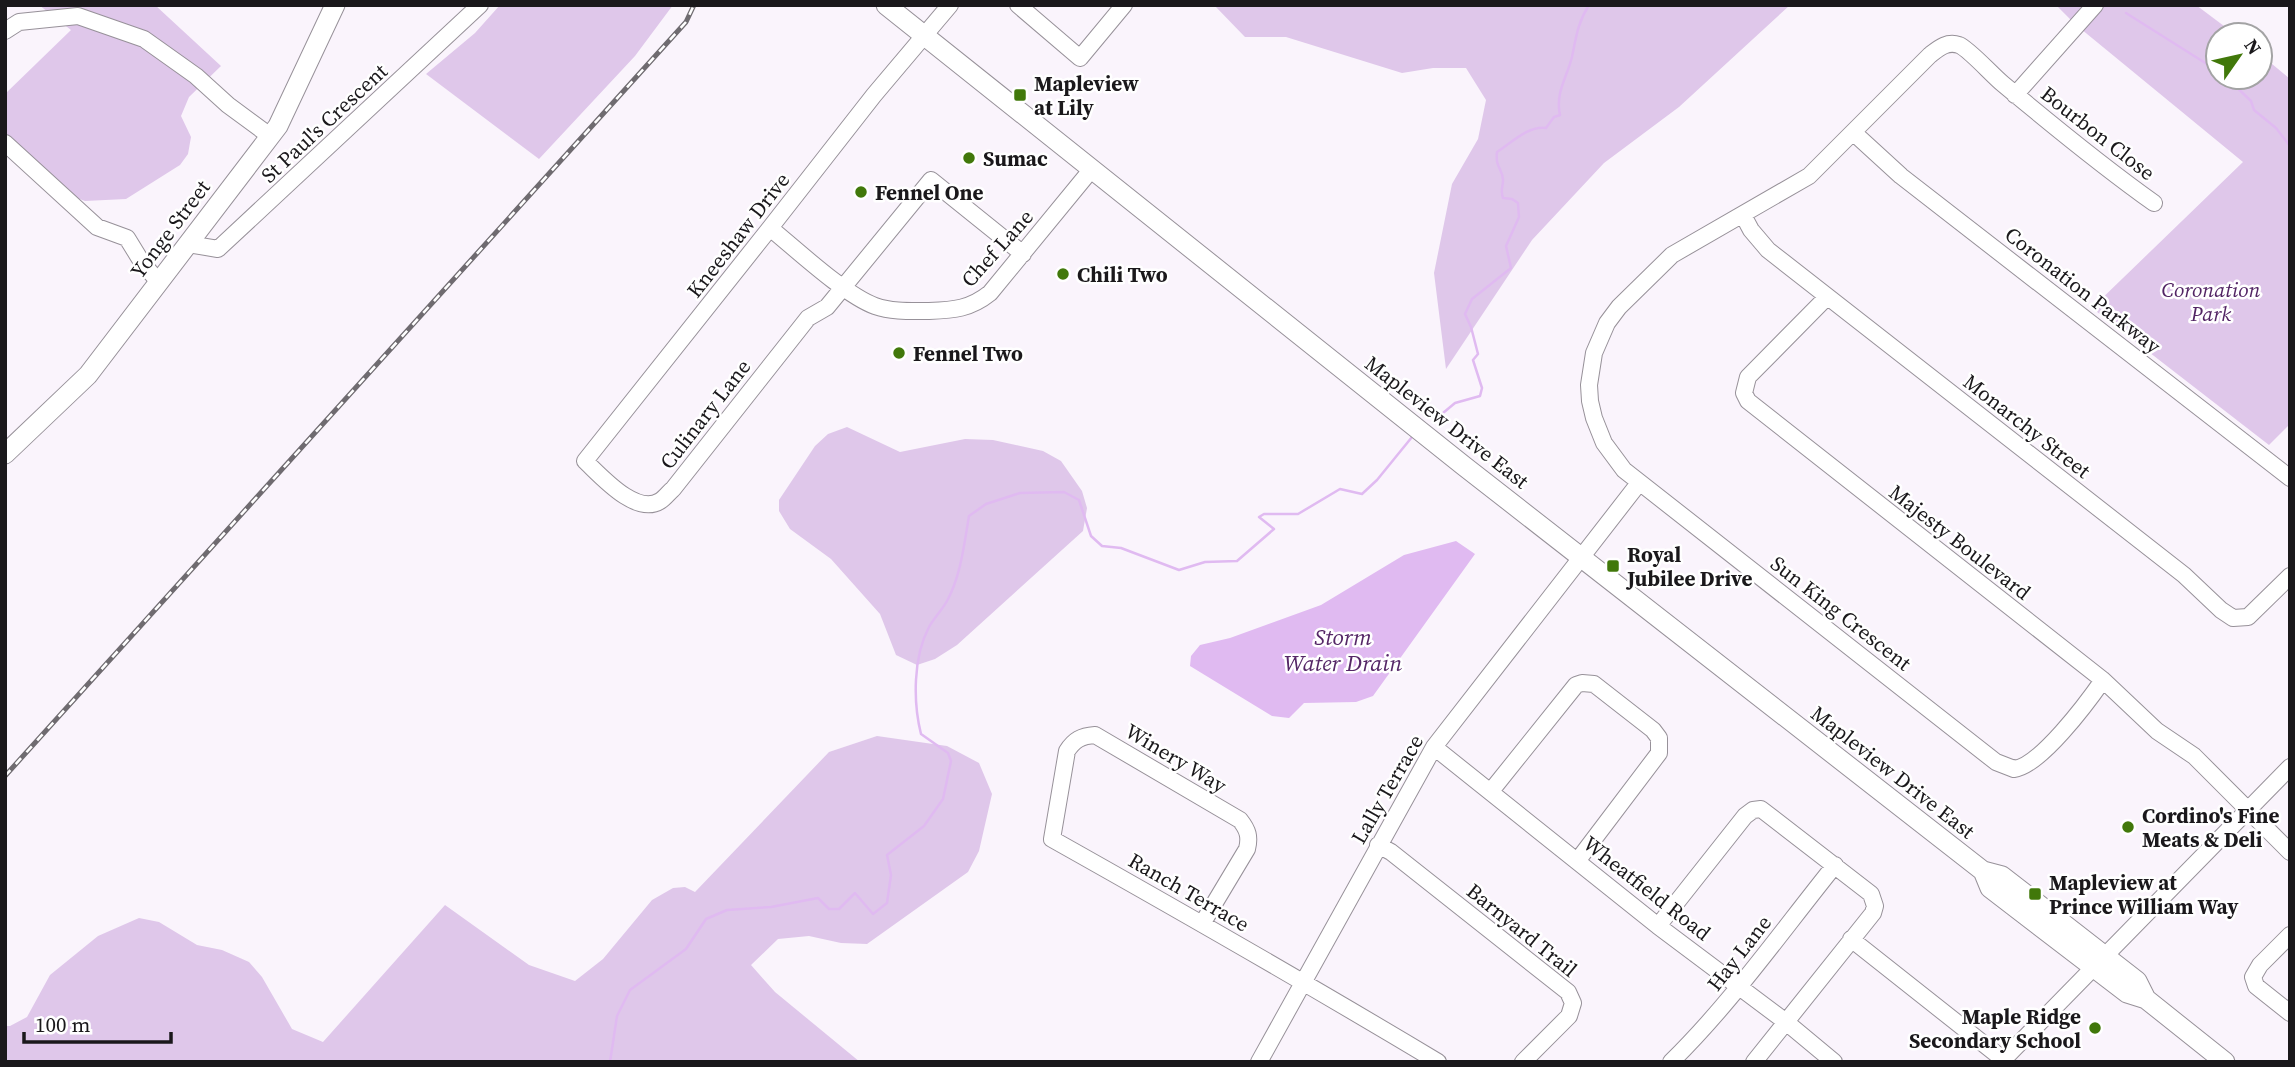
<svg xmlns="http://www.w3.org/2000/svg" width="2295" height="1067" font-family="'Source Serif 4',serif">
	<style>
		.green { fill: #dfc7ea }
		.water { fill: #e0baf1 }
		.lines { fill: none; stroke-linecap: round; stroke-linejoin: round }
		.stream { stroke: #e0baf1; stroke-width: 2.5 }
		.minor-casing { stroke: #979199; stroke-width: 18 }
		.major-casing { stroke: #979199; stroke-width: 21 }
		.minor { stroke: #fff; stroke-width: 16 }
		.major { stroke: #fff; stroke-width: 19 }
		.rail-casing { stroke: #6f6b70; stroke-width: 5 }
		.rail { stroke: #fff; stroke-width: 2.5; stroke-dasharray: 8; stroke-linecap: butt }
		.poi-dot { fill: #41780a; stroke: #fff; stroke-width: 2.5 }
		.labels { text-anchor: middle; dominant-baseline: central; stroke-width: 5; stroke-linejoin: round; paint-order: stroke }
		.poi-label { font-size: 21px; font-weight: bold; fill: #1a181b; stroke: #fff; text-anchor: start }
		.street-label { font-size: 21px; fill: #1a181b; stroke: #fff }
		.park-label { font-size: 21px; font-style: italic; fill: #522464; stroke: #fff }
		.water-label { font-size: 23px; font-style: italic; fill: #552767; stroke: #fff }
	</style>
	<rect width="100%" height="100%" fill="#faf4fc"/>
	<path class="green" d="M39 5H155L221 66 189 97 181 116 191 137 188 154 180 165 126 199 85 201 77 198 5 153V94L71 30Z
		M500 5H673L635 56 539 159 426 74 475 33Z
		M1214 5H1790L1679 107 1604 163 1532 240 1446 369 1434 273 1452 184 1478 139 1486 100 1466 68H1433L1402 73 1286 37H1245Z
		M2056 5H2085L2071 20Z
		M2105 5H2196L2236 35H2218V77H2260V54L2290 79V424L2269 445 2092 308 2243 162 2081 29Z
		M847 427 900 452 965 439 993 440 1043 451 1061 461 1082 491 1087 508 1083 531 957 645 935 659 917 665 896 655 880 614 831 559 790 529 779 511V500L815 446 828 434Z
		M877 736 947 746 979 763 992 794 979 851 968 872 867 944 841 943 809 936 778 939 751 965 775 992 860 1062H5V1026H10L27 1017 50 975 98 936 139 918 159 922 197 945 222 950 249 962 262 977 292 1029 323 1042 445 905 529 965 575 981 603 959 652 900 673 888 685 887 695 892 829 752Z"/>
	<path class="water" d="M1456 541 1475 554 1373 696 1356 702 1304 703 1289 718 1272 716 1190 666 1191 656 1200 645 1230 638 1321 605 1404 555Z"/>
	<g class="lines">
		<path class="stream" d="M2126 13 2218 71
			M2226 77 2251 101 2254 110 2276 128 2290 146
			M1437 418 1455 403 1480 396 1482 388 1473 360 1478 354 1471 327 1465 314 1472 299 1511 268 1506 246 1519 217 1518 203 1512 199 1503 198C1500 190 1503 188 1503 180 1503 169 1495 168 1497 152 1511 143 1529 125 1546 128L1554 117 1560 115C1555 93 1567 77 1572 57 1576 37 1578 22 1589 5
			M610 1062 617 1016 630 990 686 949 706 919 727 910 771 907 818 898 829 909H839L855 893 873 914 887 903 891 875 887 855 924 826 943 799 951 761 948 753 921 734C913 702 913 657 929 627 934 618 942 610 947 601 961 575 964 545 969 516L986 504 1020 493 1064 492 1079 500 1091 536 1102 546 1121 548 1179 570 1205 562 1237 561 1274 529 1259 517 1264 514H1298L1340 489 1362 494 1377 480 1412 437"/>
		<g class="minor-casing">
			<path id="minor" d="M950 5 874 95 770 228 585 461C601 476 636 516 660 501 665 498 669 492 673 489L808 318 827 307 931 180 1023 254
				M1018 5 1080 58 1124 5
				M5 31 19 22 78 16 144 39 196 76 228 105 270 136
				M2015 95 2095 5
				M1854 133 1901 176 2290 478
				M5 143 97 227 127 238 143 264 159 282
				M1743 215 1751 230 1768 250 2184 575 2221 610 2233 618 2248 617 2290 576
				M770 228C797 250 845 295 875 306 892 312 911 311 929 311 954 310 970 309 990 293L1091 170
				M188 244 218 249 480 5
				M1827 297 1748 377 1744 393 1748 401 2103 680 2157 731 2194 756 2290 852
				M2103 680C2087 703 2040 766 2014 769L1996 762 1624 470 1604 443 1594 418 1590 401 1589 385 1594 353 1607 323 1619 307 1672 255 1809 176 1930 55C1939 48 1947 41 1959 45 1969 49 1992 75 2003 84 2052 125 2102 166 2154 203
				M1434 747 1658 926 1786 1022 1834 1062
				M1491 791 1576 685 1582 683 1594 684 1653 730 1659 738V753L1578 860
				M1378 845 1391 852 1568 992 1573 1003 1569 1016 1523 1062
				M1202 924 1247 849C1250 837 1248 830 1240 820L1095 735C1081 736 1074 740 1067 751L1052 839C1182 912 1311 986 1438 1062
				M1658 926 1745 816 1753 810 1761 809 1871 894 1875 906 1873 913 1754 1062
				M2290 935 2260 965 2253 977 2256 986 2290 1013
				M1851 939 2004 1060
				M1259 1062 1434 747 1639 483
				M1671 1062C1732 1002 1781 932 1835 865
				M2001 1062 2290 767"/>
		</g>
		<g class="major-casing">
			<path id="major" d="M886 5 1464 466 1983 871 2002 876 2137 981 2146 999
				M5 454 88 375 278 126 335 5
				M1983 871 1990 888 2127 993 2146 999 2225 1062"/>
		</g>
		<use href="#minor" class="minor"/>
		<use href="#major" class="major"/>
		<g class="rail-casing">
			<path id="rail" d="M5 776 686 22 694 5"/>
		</g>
		<use href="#rail" class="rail"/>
	</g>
	<g class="poi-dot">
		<rect x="1013" y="88" width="14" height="14" rx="3.5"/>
		<circle cx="969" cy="158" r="7"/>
		<circle cx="861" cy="192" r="7"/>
		<circle cx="1063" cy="274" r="7"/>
		<circle cx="899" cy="353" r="7"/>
		<rect x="1606" y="559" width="14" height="14" rx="3.5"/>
		<circle cx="2128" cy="827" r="7"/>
		<rect x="2028" y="887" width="14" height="14" rx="3.5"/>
		<circle cx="2095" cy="1028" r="7"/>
	</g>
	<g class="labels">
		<g class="poi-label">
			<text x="1034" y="83">Mapleview<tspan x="1034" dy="24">at Lily</tspan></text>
			<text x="983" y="158">Sumac</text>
			<text x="875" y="192">Fennel One</text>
			<text x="1077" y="274">Chili Two</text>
			<text x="913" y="353">Fennel Two</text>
			<text x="1627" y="554">Royal<tspan x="1627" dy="24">Jubilee Drive</tspan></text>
			<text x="2142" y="815">Cordino's Fine<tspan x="2142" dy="24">Meats &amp; Deli</tspan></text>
			<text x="2049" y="882">Mapleview at<tspan x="2049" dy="24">Prince William Way</tspan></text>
			<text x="2081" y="1016" text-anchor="end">Maple Ridge<tspan x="2081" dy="24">Secondary School</tspan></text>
		</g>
		<g class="street-label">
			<text transform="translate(324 123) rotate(-43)">St Paul's Crescent</text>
			<text transform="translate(2098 133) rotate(38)">Bourbon Close</text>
			<text transform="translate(170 229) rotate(-53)">Yonge Street</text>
			<text transform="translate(738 235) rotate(-52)">Kneeshaw Drive</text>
			<text transform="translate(997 248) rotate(-48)">Chef Lane</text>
			<text transform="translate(2083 290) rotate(38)">Coronation Parkway</text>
			<text transform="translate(705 414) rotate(-52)">Culinary Lane</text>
			<text transform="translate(1447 422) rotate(38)">Mapleview Drive East</text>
			<text transform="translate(2027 426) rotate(38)">Monarchy Street</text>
			<text transform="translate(1960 542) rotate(38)">Majesty Boulevard</text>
			<text transform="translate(1841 613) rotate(38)">Sun King Crescent</text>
			<text transform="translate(1176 758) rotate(31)">Winery Way</text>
			<text transform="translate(1893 772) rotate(38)">Mapleview Drive East</text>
			<text transform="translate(1387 789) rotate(-60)">Lally Terrace</text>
			<text transform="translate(1647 888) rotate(38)">Wheatfield Road</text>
			<text transform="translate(1189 892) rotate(30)">Ranch Terrace</text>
			<text transform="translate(1522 930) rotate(39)">Barnyard Trail</text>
			<text transform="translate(1739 953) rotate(-52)">Hay Lane</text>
		</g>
		<g class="park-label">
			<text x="2211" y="289">Coronation<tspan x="2211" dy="24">Park</tspan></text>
		</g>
		<g class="water-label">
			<text x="1343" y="637">Storm<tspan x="1343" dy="26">Water Drain</tspan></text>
		</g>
	</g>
	<rect width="2295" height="1067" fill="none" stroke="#1a181b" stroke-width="14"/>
	<g transform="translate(2239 56) rotate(56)"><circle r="33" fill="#ffffff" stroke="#a3a3a4" stroke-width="2"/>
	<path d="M0-5L12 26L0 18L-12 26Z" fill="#41780a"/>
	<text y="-10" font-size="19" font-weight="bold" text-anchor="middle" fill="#1a181b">N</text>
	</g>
	<path d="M24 1032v10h147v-10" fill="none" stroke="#1a181b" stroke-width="3.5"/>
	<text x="35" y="1032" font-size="21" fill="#1a181b" stroke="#ffffff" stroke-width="5" paint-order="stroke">100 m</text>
</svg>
